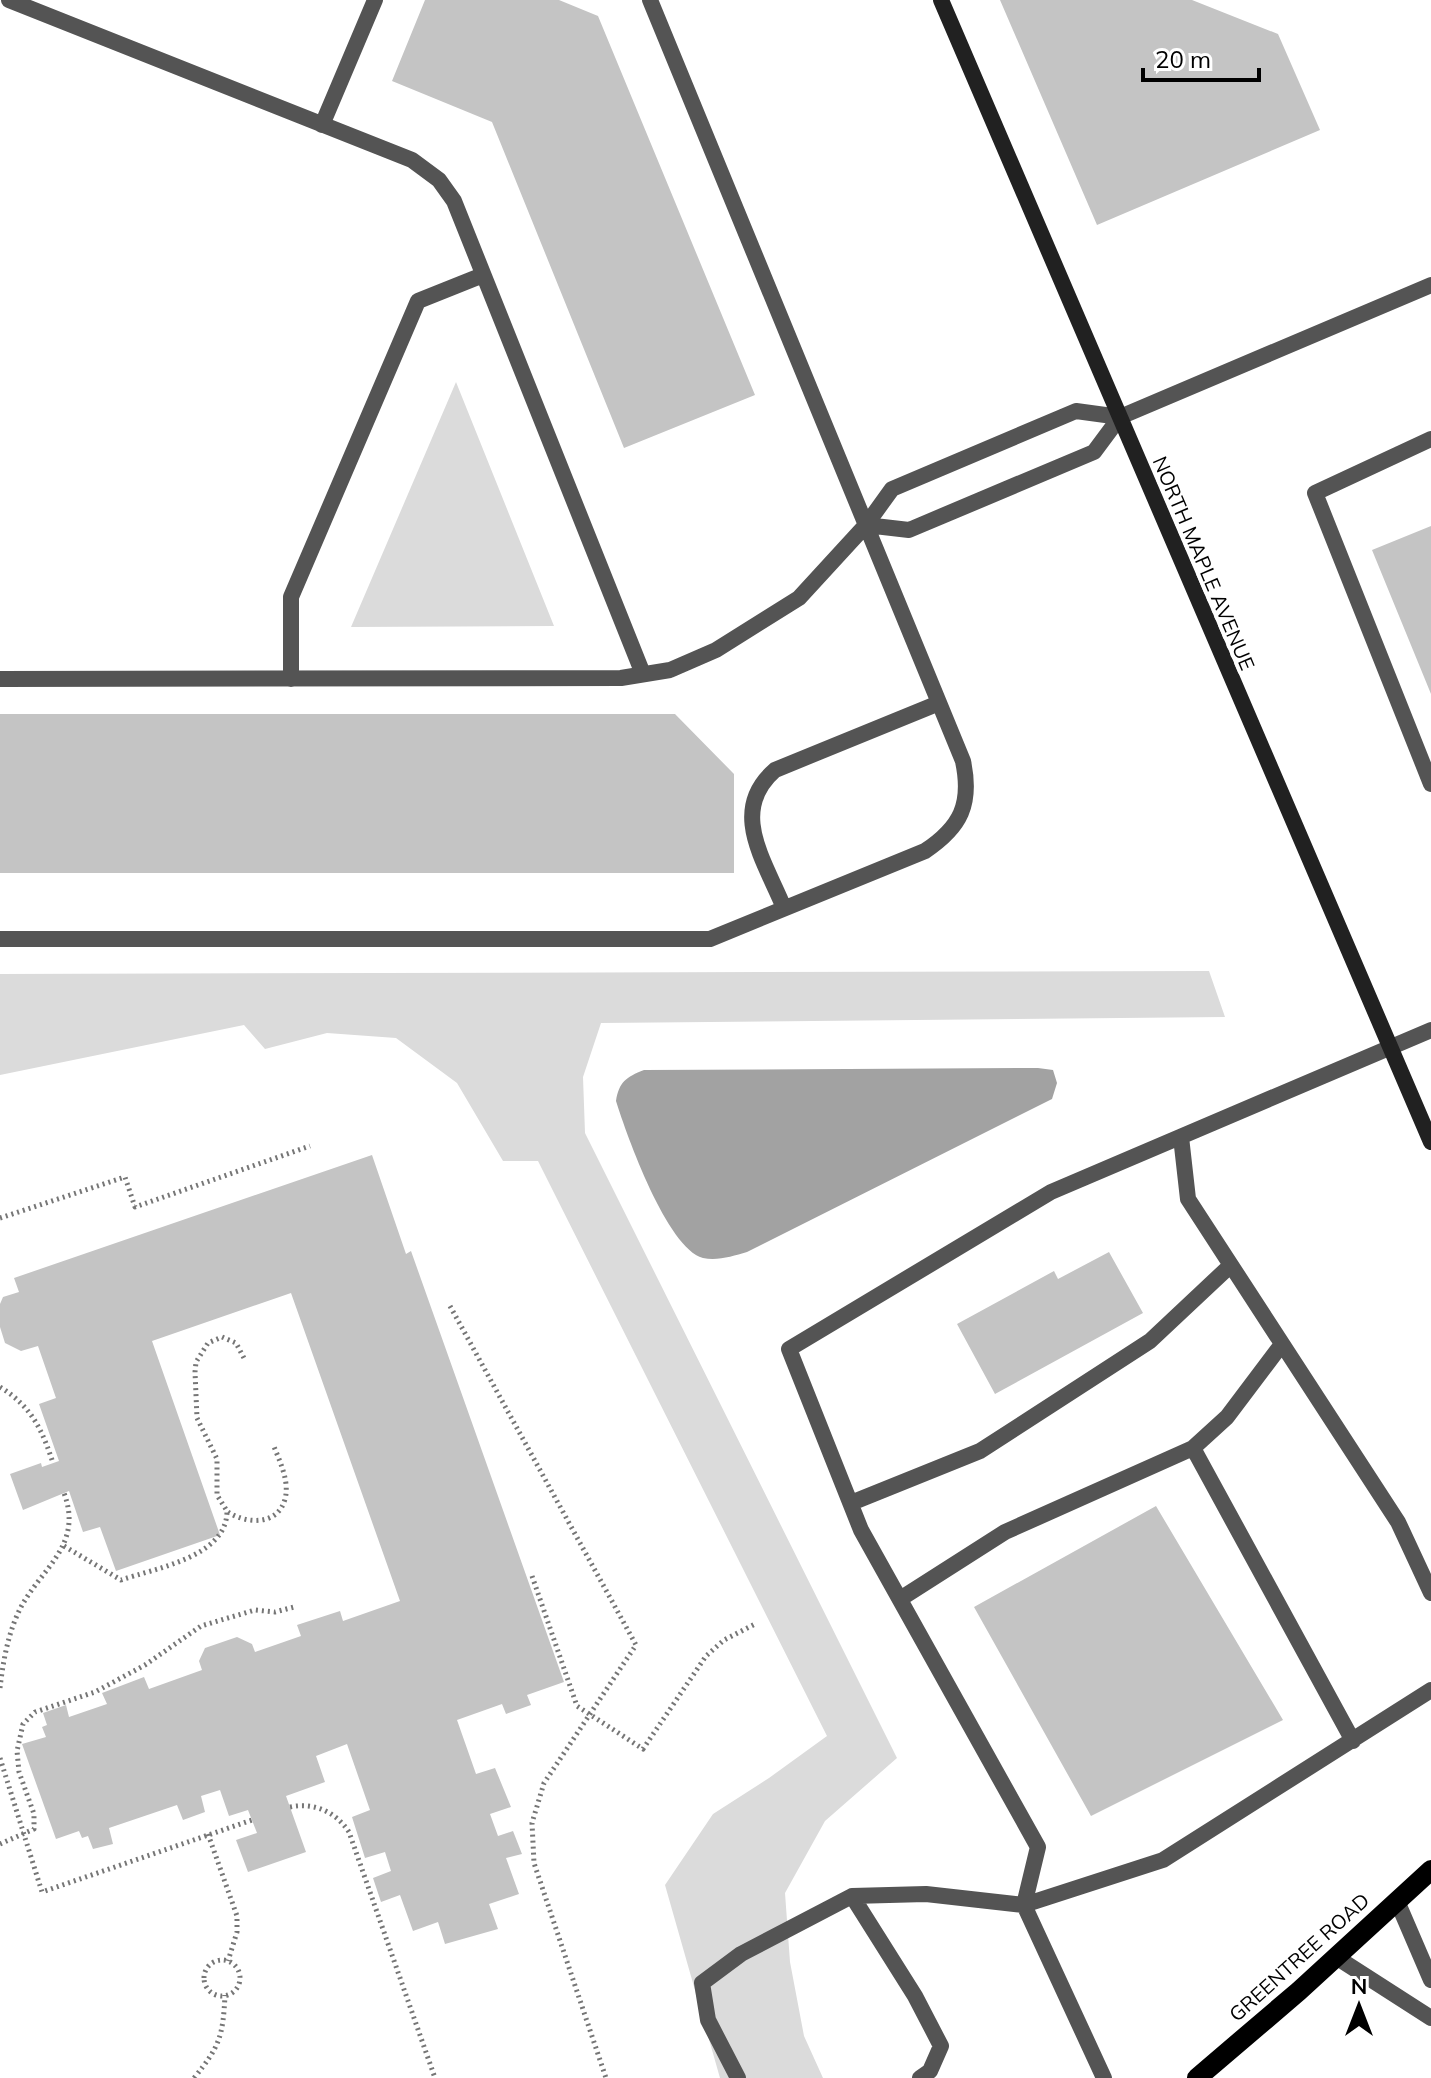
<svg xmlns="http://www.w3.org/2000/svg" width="1431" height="2078" font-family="Mulish,sans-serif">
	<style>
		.green { fill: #dbdbdb }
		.water { fill: #a2a2a2 }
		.building { fill: #c4c4c4 }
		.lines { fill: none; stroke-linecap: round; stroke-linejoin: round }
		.path { stroke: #767676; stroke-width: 5; stroke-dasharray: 2 4; stroke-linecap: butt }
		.service { stroke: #545454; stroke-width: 16 }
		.secondary { stroke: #212121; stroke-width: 16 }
		.primary { stroke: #000; stroke-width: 20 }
		.labels { text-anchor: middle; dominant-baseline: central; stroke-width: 8; stroke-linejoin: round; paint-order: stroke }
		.street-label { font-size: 20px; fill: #000; stroke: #fff }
	</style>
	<rect width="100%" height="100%" fill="#fff"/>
	<path class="green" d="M456 382 554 626 351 627Z
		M1209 971 1225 1017 601 1023 583 1077 585 1133 897 1758 825 1821 785 1893 790 1962 804 2036 823 2078H720L665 1885 713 1814 769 1778 827 1736 538 1161H503L457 1083 396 1038 327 1033 265 1049 244 1025 0 1075V974Z"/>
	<path class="water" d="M1038 1068 1053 1070 1057 1083 1052 1099 747 1252C733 1256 718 1261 703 1258 667 1248 627 1136 616 1101 619 1082 626 1077 644 1070Z"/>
	<path class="building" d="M425 0H559L598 16 755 395 624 448 492 122 392 81Z
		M1000 0H1192L1278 34 1320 130 1097 225Z
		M1431 526V694L1372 550Z
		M0 714H675L734 774V873H0Z
		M372 1155 406 1254 411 1251 564 1682 527 1695 531 1705 506 1714 502 1704 457 1720 476 1774 495 1768 511 1807 490 1814 498 1836 513 1831 522 1854 506 1858 519 1894 489 1904 498 1929 445 1944 438 1922 413 1931 400 1895 381 1902 373 1878 391 1871 385 1852 365 1858 352 1817 370 1810 347 1744 316 1756 325 1782 286 1796 306 1852 248 1872 236 1840 257 1833 248 1810 229 1816 220 1790 201 1796 205 1812 183 1820 177 1805 109 1828 113 1844 93 1849 88 1836 82 1838 79 1831 56 1839 22 1744 46 1737 42 1727 47 1725 43 1713 66 1705 69 1717 107 1704 102 1693 144 1677 149 1689 202 1670 199 1661 205 1648 237 1637 252 1644 255 1652 301 1636 297 1625 300 1624 340 1611 343 1621 400 1601 291 1293 152 1341 220 1535 116 1571 100 1527 83 1532 69 1491 23 1510 10 1474 41 1463 42 1467 59 1461 39 1404 56 1398 38 1346 21 1351 5 1343 0 1327V1304L3 1297 19 1292 14 1278Z
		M1109 1252 1143 1313 995 1394 957 1324 1054 1271 1058 1279Z
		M1156 1506 1283 1720 1091 1816 974 1607Z"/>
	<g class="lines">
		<path class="path" d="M0 1218 125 1177 135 1207 310 1146
			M450 1306 636 1645 544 1783 532 1823 534 1863 606 2078
			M0 1387C31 1406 42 1429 53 1463
			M228 1512C246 1524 278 1526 285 1499 290 1481 279 1460 273 1444
			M64 1546 121 1580C156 1568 227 1557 227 1511L217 1495V1459L197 1418 195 1372 196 1362 208 1343 222 1337 236 1343 245 1360
			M532 1576 577 1706 643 1749 706 1656 724 1640 755 1624
			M0 1688C3 1662 8 1633 20 1609 40 1569 84 1546 64 1493
			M0 1758 42 1892 252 1820
			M290 1807C314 1802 336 1812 349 1832L435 2078
			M208 1834 237 1916V1932L228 1961
			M0 1844 34 1829V1814L19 1772 17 1751 23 1724 35 1712 95 1692 145 1665 201 1626 255 1610 275 1612 294 1607
			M204 1978a18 18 0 1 1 36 0a18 18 0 1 1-36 0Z
			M194 2078C220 2046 223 2036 225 1995"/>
		<path class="service" d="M9 0 412 160 439 180 454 201 643 674
			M322 125 375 0
			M1431 439 1315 493 1431 784
			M866 525 909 530 1094 452 1120 417 1431 285
			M0 679 621 678 670 670 716 650 799 598 866 525 892 489 1076 411 1120 417
			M291 679V597L418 301 483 275
			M784 908C765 861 728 811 775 770L939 703
			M0 939H710L925 851C961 827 972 804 963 761L650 0
			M1181 1137 1188 1199 1398 1522 1431 1593
			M1193 1448 1353 1741
			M851 1503 980 1451 1150 1341 1231 1265
			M900 1599 1005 1532 1193 1448 1227 1417 1282 1344
			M852 1896 915 1996 941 2046 930 2071 920 2078
			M1397 1901 1431 1980
			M1336 1957 1431 2018
			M738 2078 708 2020 702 1983 741 1954 852 1896 926 1894 1024 1905 1163 1860 1431 1690
			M1104 2078 1024 1905 1038 1847 861 1530 789 1349 1051 1192 1431 1030"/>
		<path class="secondary" d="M941 0 1431 1142"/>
		<path class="primary" d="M1197 2078 1299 1991 1431 1870"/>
	</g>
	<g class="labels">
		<g class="street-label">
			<text transform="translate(1204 563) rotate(67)">NORTH MAPLE AVENUE</text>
			<text transform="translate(1299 1957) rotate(-42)">GREENTREE ROAD</text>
		</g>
	</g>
	<g transform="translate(1359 2006)" stroke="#ffffff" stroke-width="6" paint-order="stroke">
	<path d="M0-6L14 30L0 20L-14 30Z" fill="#000000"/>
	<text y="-12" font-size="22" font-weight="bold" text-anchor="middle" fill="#000000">N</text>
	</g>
	<path d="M1143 68v12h116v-12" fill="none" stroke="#000000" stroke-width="4"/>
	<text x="1155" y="68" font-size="24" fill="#000000" stroke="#ffffff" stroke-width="6" paint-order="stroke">20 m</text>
</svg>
